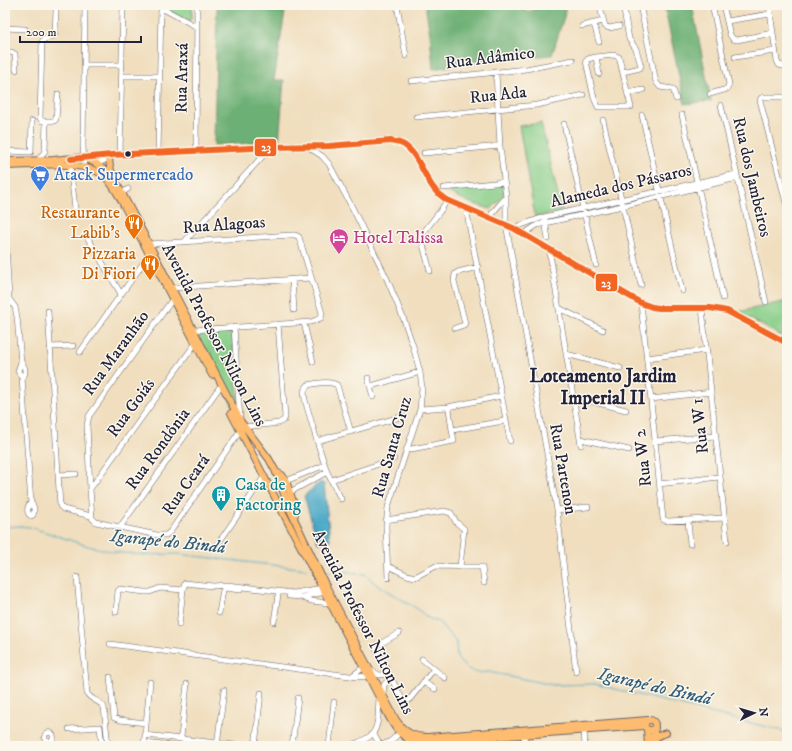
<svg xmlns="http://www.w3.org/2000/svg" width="792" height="751" font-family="'IM FELL DW Pica',serif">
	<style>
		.green { fill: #87cd88; stroke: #547862 }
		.forest { fill: #6db074; stroke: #486958 }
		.water { fill: #46a7c6; stroke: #346480 }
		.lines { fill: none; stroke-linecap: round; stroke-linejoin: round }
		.stream { stroke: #46a7c6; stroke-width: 1 }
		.minor-casing { stroke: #6a6469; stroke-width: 6 }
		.major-casing { stroke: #6a6469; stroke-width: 8 }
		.minor { stroke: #fff; stroke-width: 5 }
		.major { stroke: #fdbc70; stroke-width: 6 }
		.bus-1-casing { stroke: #fbf7ec; stroke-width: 9 }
		.bus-1 { stroke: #f26522; stroke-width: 6 }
		.bus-dot { fill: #22223b; stroke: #fbf7ec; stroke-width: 1.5 }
		.labels { text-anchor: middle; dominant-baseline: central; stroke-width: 3; stroke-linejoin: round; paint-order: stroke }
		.street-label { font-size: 17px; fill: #22223b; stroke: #fbf7ec }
		.shop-label { font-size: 17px; fill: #366cbe; stroke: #fbf7ec; text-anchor: start }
		.food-label { font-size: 17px; fill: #c56008; stroke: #fbf7ec; text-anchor: end }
		.hotel-label { font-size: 17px; fill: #b23c85; stroke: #fbf7ec; text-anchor: start }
		.culture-label { font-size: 17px; fill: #0d838f; stroke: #fbf7ec; text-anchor: start }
		.water-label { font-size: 18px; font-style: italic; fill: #325e7a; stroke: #fbf7ec }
		.quarter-label { font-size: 19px; font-weight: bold; fill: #22223b; stroke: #fbf7ec }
		.line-badge { stroke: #fbf7ec; stroke-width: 1.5 }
		.badge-label { font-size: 11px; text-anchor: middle; font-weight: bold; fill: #fff }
	</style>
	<rect width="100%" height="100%" fill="#fbf7ec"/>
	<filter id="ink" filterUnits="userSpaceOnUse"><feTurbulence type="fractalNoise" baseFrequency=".025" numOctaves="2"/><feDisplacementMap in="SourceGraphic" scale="8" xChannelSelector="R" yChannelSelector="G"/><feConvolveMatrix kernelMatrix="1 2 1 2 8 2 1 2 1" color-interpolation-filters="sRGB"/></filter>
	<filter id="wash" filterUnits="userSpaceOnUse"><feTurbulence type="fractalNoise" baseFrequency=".012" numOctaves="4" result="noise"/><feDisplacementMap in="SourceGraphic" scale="16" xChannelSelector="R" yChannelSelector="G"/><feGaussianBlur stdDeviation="0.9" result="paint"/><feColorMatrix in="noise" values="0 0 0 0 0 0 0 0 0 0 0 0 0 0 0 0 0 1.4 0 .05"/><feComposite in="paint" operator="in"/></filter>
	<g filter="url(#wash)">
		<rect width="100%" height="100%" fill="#f0debe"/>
		<path class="green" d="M157 5H192V18L189 21Z
			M541 123 562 212 535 217 519 126Z
			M503 185 504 196 491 209 471 203 450 193 451 190Z
			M787 301V339L738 312Z
			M232 331 240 420 196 334Z"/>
		<path class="forest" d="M217 5H286L274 80H284L279 142 214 145Z
			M425 5H524L526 12 540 8V5H565V14L552 55 478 61 433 69 430 34Z
			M664 5H692L711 101 685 104Z"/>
		<path class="water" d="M320 482 324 484 330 540 318 543 304 496Z"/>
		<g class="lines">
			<path class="stream" d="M5 527 19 526 30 527 88 546 115 552 142 555 177 554 307 569
				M322 571 349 572 365 574 377 585 416 608 428 618 439 622 456 642 457 658 466 668 477 673 489 672 553 685 595 684 787 732"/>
		</g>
	</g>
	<g filter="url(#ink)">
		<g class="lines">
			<g class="minor-casing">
				<path id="minor" d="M156 5 197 27
					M397 5 406 56
					M602 5 601 11 605 26 609 28 619 26
					M623 5 629 39 636 49 641 66 640 68 623 72
					M640 5 656 82 660 87 673 89 676 99
					M723 5 730 35 733 39 737 40 773 33
					M769 5 777 61 779 65 787 67
					M56 10 55 35 43 40 42 42 40 118 42 121H54L56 119 58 94
					M727 21 770 14
					M594 24 599 42
					M582 26 603 21
					M5 28 25 29
					M5 52H11L15 54 16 70
					M596 57 588 59 586 61 594 98 598 107H631L619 57 614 55 596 57 599 74
					M735 57 775 51
					M84 65H122
					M496 73 500 146 506 197V224L557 510 576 672
					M122 76H159
					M411 81 526 69 573 60
					M627 93 643 90
					M710 94 727 89 729 84 712 5
					M787 97H764L761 98 760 100 787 207
					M721 105 766 302
					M642 115 682 291
					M682 115 723 298
					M416 117 537 105 583 95
					M603 120 641 285
					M564 124 596 265
					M308 147 322 156 329 164 353 209 387 279 404 320 413 346 420 372 422 388 420 409 388 507 386 526 388 578
					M5 151 31 152 32 121
					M196 151 197 5
					M158 153 161 8
					M424 153 500 146
					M120 155 123 5
					M83 157 111 155 271 147 329 146 391 141C393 142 397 142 400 143 416 148 424 177 435 190 438 194 443 197 447 200L513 228 641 303 652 307 659 308H710L727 311 787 343
					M38 160 45 151 46 122
					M97 164 111 157
					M70 165 75 208
					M84 167 83 145 85 5
					M444 188 504 182
					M122 193 128 189
					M466 208 510 441
					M489 217 506 197
					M545 220 548 239
					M5 228 9 299 15 307 17 317 21 362 18 371 22 378 31 503C34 506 35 510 33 515L31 516C26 513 27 506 31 503
					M513 228 544 217 736 174
					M524 234 537 225 545 223 622 206 737 178
					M86 235 121 294
					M186 240 271 147
					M149 244 291 235H295L299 237 322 313 321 318 311 322 194 330
					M549 248 581 445
					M430 271 421 237 423 233 441 210 447 200
					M292 279 294 310
					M172 288 310 278
					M641 303 663 519 664 520 668 521 724 518
					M559 308 603 330
					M702 308 727 541
					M48 311 60 506 63 509 91 516
					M304 323 313 362
					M234 327 240 420
					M455 328 464 325 465 323 454 281 455 274 458 272 478 267
					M195 344 90 489 92 518 96 522 157 535H166L170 532 240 431
					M50 347 73 346
					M80 352 149 255
					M566 354 620 368
					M647 358 706 350
					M21 362C25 366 27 373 22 378
					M368 378 373 397
					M371 386 420 372
					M574 397 626 410
					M651 399 711 392
					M420 409 448 407 501 396
					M449 409 452 430
					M244 427 279 423 284 420 285 417 278 324
					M581 439 629 450
					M317 441 404 416
					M655 441 715 436
					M406 450 454 441 452 430 504 421
					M58 475 76 474
					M331 480 394 459
					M286 481 325 465
					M659 484 719 477
					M90 489 87 425 89 416 172 300
					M290 492 327 472
					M341 499 327 472 317 441 305 400 304 391 308 385C316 383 329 380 337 385L351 432
					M557 510 588 507
					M386 520 444 511 451 513 456 522 464 529 460 567
					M688 520 690 544
					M120 527 219 388
					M215 548 264 477
					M388 566 407 575 415 577 436 566 482 567 484 583
					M77 577 87 693C90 700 99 700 104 707L108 746
					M289 596 302 597 325 592
					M303 598 311 601 330 603
					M116 612 118 591 120 589 145 592H150L160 588 183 590 185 583 213 586 227 585 293 593 322 588
					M219 613 223 590 225 588 240 590
					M274 622 278 595
					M179 625 183 590
					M399 633 375 647 405 705 434 669
					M110 644 357 677 368 676
					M422 659 445 678
					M370 670 379 675 389 674
					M352 676 364 667
					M110 677 114 718 120 720 146 723
					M423 682 435 689
					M383 694 384 685 391 677
					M69 729 100 727 102 746
					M584 730 585 746
					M44.5 737a4.5 4.5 0 1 1 9 0a4.5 4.5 0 1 1-9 0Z
					M373 733 380 745
					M145 735 244 746
					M524 735 525 746
					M468 739 469 746
					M408 740 409 746
					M144 743 173 746
					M144 746 150 682
					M180 746 187 684
					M217 746 224 690
					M255 746 261 693
					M292 746 298 698
					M329 746 334 702
					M350 746C356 743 364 741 370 736 380 729 378 709 379 697
					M376 746C388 743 390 743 399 733"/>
			</g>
			<g class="major-casing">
				<path id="major" d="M109 158 110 168 113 175
					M5 161 53 160 83 157 97 164 107 172 116 182 149 244 241 422 269 459 275 470 290 510 325 584 396 720C404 732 413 737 427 737L648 720
					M5 166C32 166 82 159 103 175 111 181 115 190 120 198L212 375
					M231 413 379 697C391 720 396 742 425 742L645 726
					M276 472 282 475 286 481 296 510 294 518
					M645 725a5 5 0 1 1 10 0a5 5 0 1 1-10 0Z
					M647 729 648 746
					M652 742 658 736 666 733
					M651 746 655 728"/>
			</g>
			<use href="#minor" class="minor"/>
			<use href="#major" class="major"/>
			<g class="bus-1-casing">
				<path id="bus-1" d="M71 159 111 155 271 147 329 146 391 141C393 142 397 142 400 143 416 148 424 177 435 190 438 194 443 197 447 200L513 228 641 303 652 307 659 308H710L727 311 787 343"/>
			</g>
			<use href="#bus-1" class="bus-1"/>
		</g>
	</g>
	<defs>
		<g id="supermarket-pin" transform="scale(1)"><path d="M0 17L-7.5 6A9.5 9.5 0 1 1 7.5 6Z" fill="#3f7fe0" stroke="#fbf7ec"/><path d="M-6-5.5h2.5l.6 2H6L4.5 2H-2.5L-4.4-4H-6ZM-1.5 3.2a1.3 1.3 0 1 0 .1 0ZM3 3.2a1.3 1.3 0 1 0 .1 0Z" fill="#fff"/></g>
		<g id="restaurant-pin" transform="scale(1)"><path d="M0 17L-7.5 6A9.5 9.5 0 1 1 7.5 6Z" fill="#e8710a" stroke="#fbf7ec"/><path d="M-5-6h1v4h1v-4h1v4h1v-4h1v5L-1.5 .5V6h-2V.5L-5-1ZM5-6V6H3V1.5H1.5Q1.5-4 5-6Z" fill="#fff"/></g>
		<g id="hotel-pin" transform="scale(1)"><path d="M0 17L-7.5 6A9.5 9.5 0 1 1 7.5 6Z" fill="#d1479c" stroke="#fbf7ec"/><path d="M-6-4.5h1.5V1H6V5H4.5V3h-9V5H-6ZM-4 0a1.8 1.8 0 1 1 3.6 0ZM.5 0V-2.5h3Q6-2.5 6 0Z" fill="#fff"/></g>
		<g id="building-pin" transform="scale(1)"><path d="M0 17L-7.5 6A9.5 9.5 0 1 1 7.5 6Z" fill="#0f9aa8" stroke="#fbf7ec"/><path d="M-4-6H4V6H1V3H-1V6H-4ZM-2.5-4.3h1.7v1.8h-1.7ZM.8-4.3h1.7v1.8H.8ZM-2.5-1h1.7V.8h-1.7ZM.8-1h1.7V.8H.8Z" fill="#fff"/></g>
	</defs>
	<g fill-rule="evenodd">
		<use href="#supermarket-pin" x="40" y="175"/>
		<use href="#restaurant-pin" x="134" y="223"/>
		<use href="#hotel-pin" x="339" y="238"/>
		<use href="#restaurant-pin" x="150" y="264"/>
		<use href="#building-pin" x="221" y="495"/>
	</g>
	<circle class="bus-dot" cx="128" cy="154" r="3.5"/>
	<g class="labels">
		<g class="street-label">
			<text transform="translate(490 58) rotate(-7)">Rua Adâmico</text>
			<text transform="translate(182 78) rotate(-89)">Rua Araxá</text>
			<text transform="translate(498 95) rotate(-6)">Rua Ada</text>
			<text transform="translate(752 177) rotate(77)">Rua dos Jambeiros</text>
			<text transform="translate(621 186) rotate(-13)">Alameda dos Pássaros</text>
			<text transform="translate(224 225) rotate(-4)">Rua Alagoas</text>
			<text transform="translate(214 335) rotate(62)">Avenida Professor Nilton Lins</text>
			<text transform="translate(116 353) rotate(-54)">Rua Maranhão</text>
			<text transform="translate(131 408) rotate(-54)">Rua Goiás</text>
			<text transform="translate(700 426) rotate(-96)">Rua W 1</text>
			<text transform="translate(392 447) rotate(-74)">Rua Santa Cruz</text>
			<text transform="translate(158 449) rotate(-54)">Rua Rondônia</text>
			<text transform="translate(643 458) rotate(-96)">Rua W 2</text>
			<text transform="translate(563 469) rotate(80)">Rua Partenon</text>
			<text transform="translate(186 485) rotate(-55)">Rua Ceará</text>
			<text transform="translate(363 622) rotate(63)">Avenida Professor Nilton Lins</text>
		</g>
		<g class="shop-label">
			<text x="54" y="175">Atack Supermercado</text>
		</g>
		<g class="food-label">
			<text x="120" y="213">Restaurante<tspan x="120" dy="20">Labib's</tspan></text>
			<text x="136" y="254">Pizzaria<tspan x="136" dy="20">Di Fiori</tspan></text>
		</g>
		<g class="hotel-label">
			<text x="353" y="238">Hotel Talissa</text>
		</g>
		<g class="culture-label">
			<text x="235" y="485">Casa de<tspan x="235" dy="20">Factoring</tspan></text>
		</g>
		<g class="water-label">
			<text transform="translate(168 542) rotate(6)">Igarapé do Bindá</text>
			<text transform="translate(655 687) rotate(13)">Igarapé do Bindá</text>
		</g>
		<g class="quarter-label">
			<text x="603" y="376">Loteamento Jardim<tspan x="603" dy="22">Imperial II</tspan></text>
		</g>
	</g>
	<g class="line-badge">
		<rect x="254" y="138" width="23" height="19" rx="4" fill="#f26522"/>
		<rect x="595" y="273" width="23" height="19" rx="4" fill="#f26522"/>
	</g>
	<g class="badge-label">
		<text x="266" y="151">23</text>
		<text x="606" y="287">23</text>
	</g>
	<rect width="792" height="751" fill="none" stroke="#fbf7ec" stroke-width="20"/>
	<g transform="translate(754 713) rotate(85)" stroke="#fbf7ec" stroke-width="3" paint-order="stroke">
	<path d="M0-3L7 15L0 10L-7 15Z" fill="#22223b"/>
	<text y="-6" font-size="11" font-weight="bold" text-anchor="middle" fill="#22223b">N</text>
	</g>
	<path d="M20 36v6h121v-6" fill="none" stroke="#22223b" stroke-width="2"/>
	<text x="26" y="36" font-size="12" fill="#22223b" stroke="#fbf7ec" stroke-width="3" paint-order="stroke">200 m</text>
</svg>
